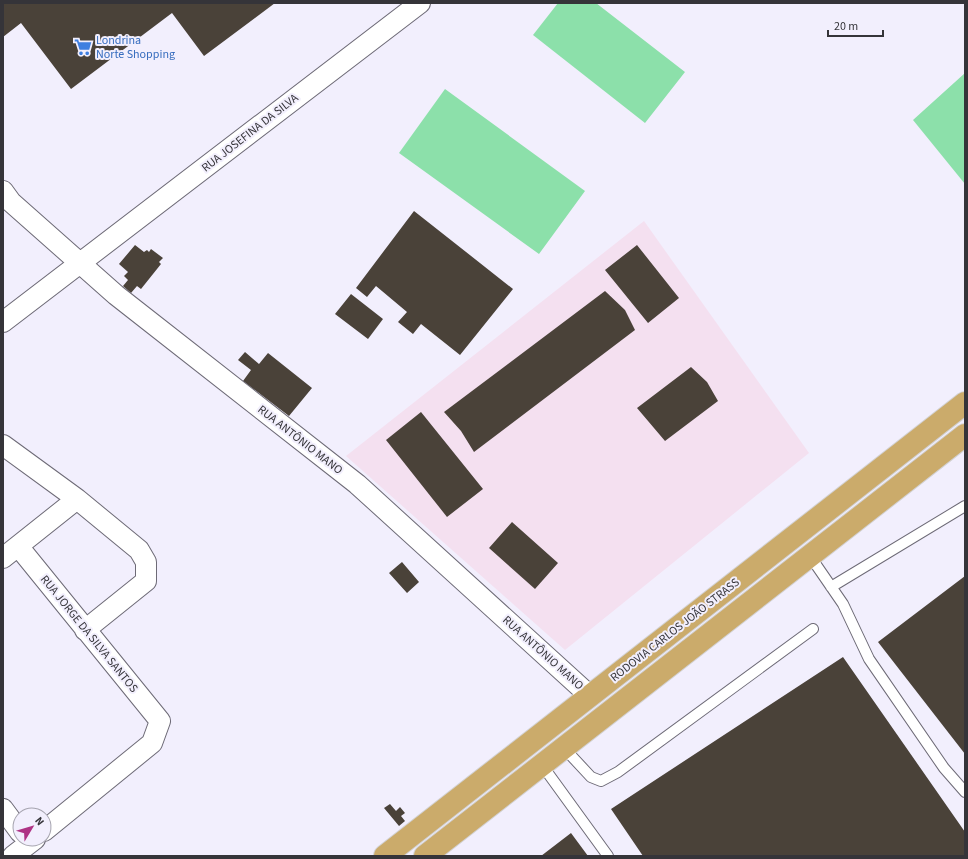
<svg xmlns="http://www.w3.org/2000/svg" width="968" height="859" font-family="'Source Sans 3',sans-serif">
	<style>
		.industrial { fill: #f4e0f0 }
		.green { fill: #8ce0aa }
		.building { fill: #4a4239 }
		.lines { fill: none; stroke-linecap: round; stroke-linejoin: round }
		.lane-casing { stroke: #6d6a76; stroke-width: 12 }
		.street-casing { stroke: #6d6a76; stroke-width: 22 }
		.highway-casing { stroke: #d3d2d3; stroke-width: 24 }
		.lane { stroke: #fff; stroke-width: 10 }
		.street { stroke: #fff; stroke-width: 20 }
		.highway { stroke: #cbab6b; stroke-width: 22 }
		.labels { text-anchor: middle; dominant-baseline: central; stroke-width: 4; stroke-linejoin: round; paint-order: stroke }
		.shop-label { font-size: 12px; fill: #366cbe; stroke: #f2effd; text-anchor: start }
		.street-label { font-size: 12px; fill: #353439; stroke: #f2effd }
	</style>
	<rect width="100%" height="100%" fill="#f2effd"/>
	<path class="industrial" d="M644 221 809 453 565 650 346 456Z"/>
	<path class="green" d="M558 3H596L685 72 645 123 533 35Z
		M965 73V184L913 120Z
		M445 89 585 191 539 254 399 153Z"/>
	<path class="building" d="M3 3H275L204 56 172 13 71 89 21 23 3 37Z
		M414 211 513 289 460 355 421 324 413 334 398 322 407 312 376 286 367 297 356 288Z
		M135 245 144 252 147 250 149 252 151 249 163 258 159 262 161 264 141 289 137 286 131 293 123 286 128 280 124 276 128 272 119 264Z
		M637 245 679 298 648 323 605 270Z
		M605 291 625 310 635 330 474 452 461 431 444 412Z
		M351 294 383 319 368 339 335 314Z
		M245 352 259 364 268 353 312 388 289 416 243 381 251 370 238 360Z
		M691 367 707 382 718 401 665 441 637 408Z
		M421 412 483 489 447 517 386 440Z
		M512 522 558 563 535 589 489 548Z
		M402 562 419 582 407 593 389 573Z
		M965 576V754L878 642Z
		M843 657 965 832V856H643L611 809Z
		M390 804 396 811 400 807 405 813 401 816 405 821 399 826 384 808Z
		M571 833 588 856H541Z"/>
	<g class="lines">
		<g class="lane-casing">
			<path id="lane" d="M810 556 843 604 869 659 944 768 965 792
				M831 587 965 506
				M564 748 591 777 601 781 618 772 813 629
				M542 765 608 856"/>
		</g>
		<g class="street-casing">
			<path id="street" d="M3 191 11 202 116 295 357 484 590 696
				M3 322 420 3
				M3 445 77 499 139 550 146 562V581L85 630
				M18 546 160 721 152 743 44 831
				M3 558 77 499
				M3 809 20 832
				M13 856 35 839"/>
		</g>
		<g class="highway-casing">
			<path id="highway" d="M385 856 965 403
				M425 856 965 435"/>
		</g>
		<use href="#lane" class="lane"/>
		<use href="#street" class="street"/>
		<use href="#highway" class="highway"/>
	</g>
	<defs>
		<g id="supermarket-bare" transform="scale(1.38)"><path d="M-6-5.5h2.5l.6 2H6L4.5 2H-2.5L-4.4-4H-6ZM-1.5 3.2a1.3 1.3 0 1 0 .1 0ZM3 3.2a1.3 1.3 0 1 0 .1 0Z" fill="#3f7fe0" stroke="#f2effd" stroke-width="2.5" paint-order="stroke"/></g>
	</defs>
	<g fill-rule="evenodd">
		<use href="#supermarket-bare" x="83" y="47"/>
	</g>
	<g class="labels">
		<g class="shop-label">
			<text x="96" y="40">Londrina<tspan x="96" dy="14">Norte Shopping</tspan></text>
		</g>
		<g class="street-label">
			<text transform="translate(250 133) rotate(-38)">RUA JOSEFINA DA SILVA</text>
			<text transform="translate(300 440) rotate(38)">RUA ANTÔNIO MANO</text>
			<text transform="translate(675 630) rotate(-38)">RODOVIA CARLOS JOÃO STRASS</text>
			<text transform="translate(89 634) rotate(51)">RUA JORGE DA SILVA SANTOS</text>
			<text transform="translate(543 653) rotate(42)">RUA ANTÔNIO MANO</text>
		</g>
	</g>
	<rect width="968" height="859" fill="none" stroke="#353439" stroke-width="8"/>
	<g transform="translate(32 827) rotate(52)"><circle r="19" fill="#f2effd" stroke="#a6a4af"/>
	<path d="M0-3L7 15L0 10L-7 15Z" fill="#ae3385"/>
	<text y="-6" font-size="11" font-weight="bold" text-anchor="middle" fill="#353439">N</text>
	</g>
	<path d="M828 30v6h55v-6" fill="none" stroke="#353439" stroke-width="2"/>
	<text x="834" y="30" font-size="12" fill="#353439" stroke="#f2effd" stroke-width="3" paint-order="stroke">20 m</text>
</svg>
